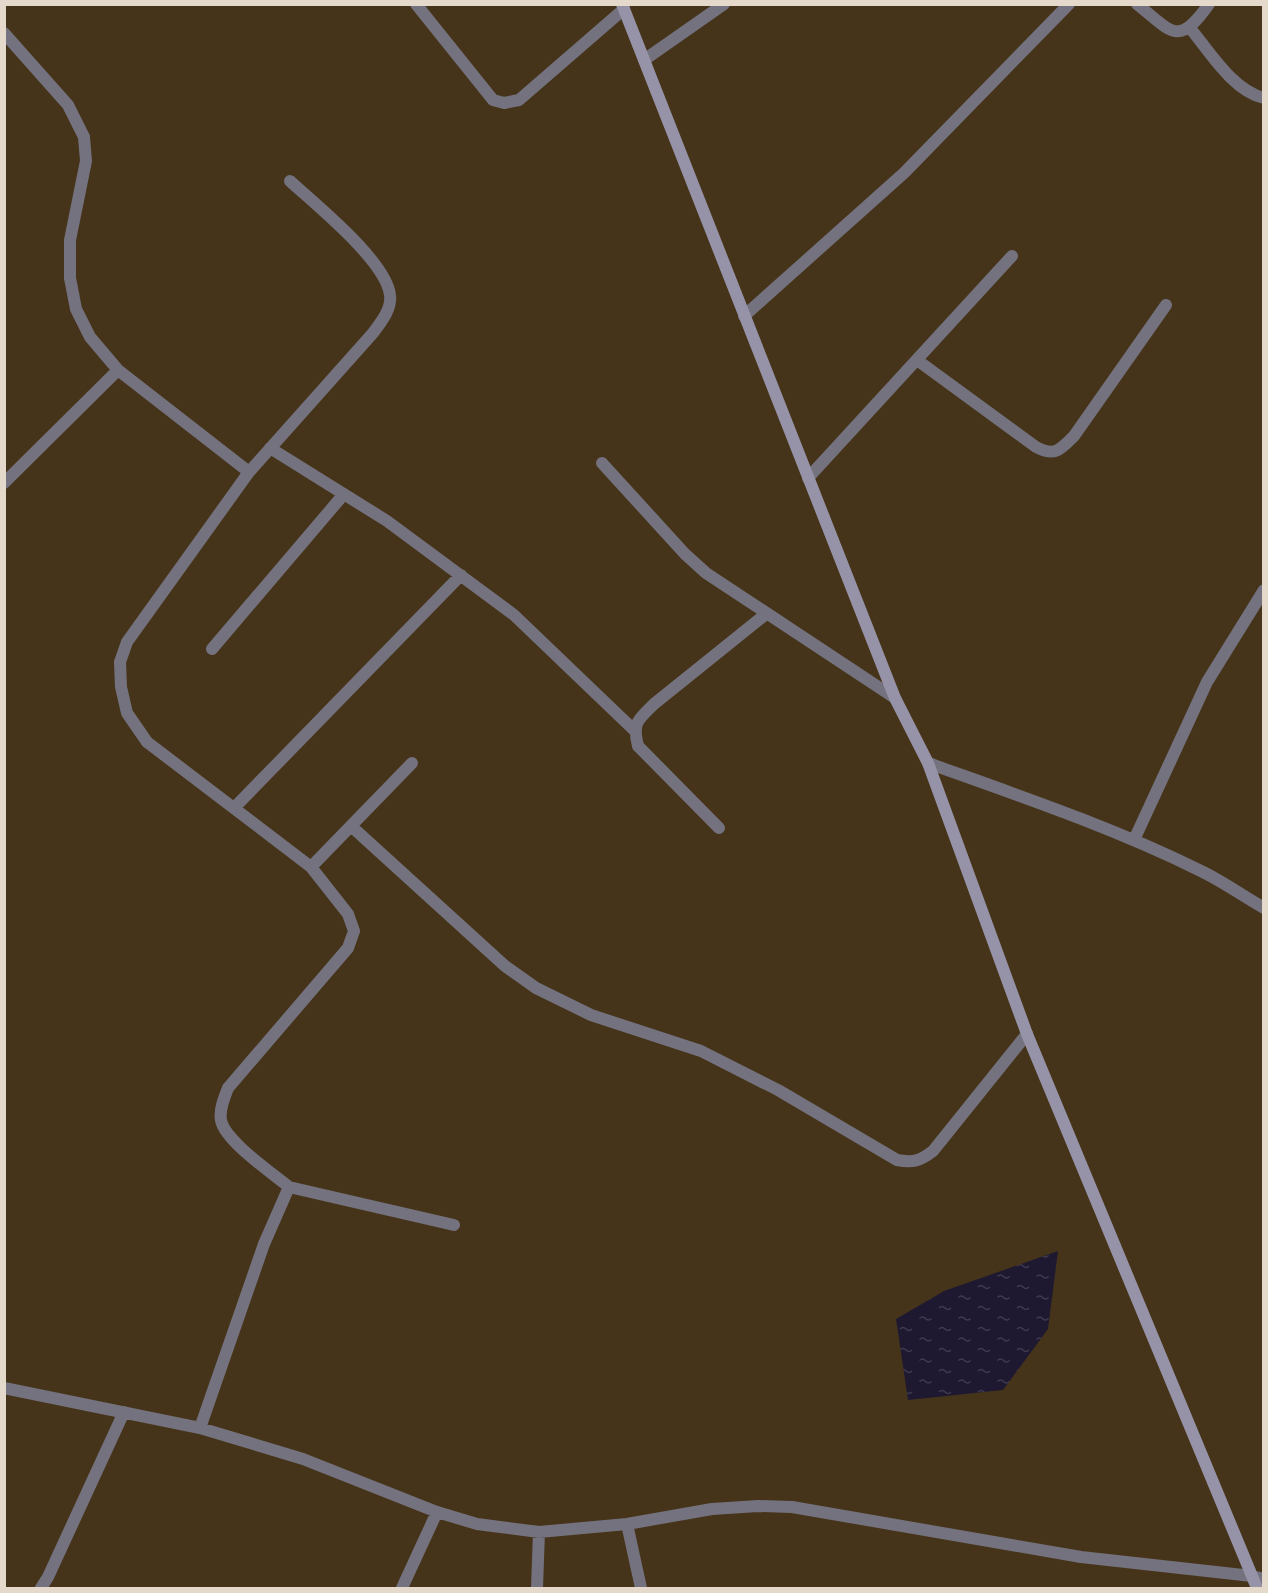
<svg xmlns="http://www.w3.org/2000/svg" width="1268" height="1593" font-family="Karla,sans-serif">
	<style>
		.water { fill: url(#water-ripples) }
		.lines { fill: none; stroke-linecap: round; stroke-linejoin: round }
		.street { stroke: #74727f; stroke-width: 12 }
		.secondary { stroke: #9692a7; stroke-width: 12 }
	</style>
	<defs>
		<pattern id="water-ripples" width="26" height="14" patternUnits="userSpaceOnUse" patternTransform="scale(1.5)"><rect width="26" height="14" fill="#1e1930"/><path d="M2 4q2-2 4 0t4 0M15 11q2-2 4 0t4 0" fill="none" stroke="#3f3a4d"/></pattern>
	</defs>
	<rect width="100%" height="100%" fill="#453419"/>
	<path class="water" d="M1058 1251 1048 1329 1003 1390 908 1400 896 1319 944 1291Z"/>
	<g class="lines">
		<path class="street" d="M416 4 493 100 504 103 519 100 624 9
			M1137 4C1172 32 1178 48 1209 4
			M1190 28C1209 51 1233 91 1264 98
			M4 33 68 105 84 137 86 161 70 240V278L76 309 90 337 118 370 249 472
			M644 60 724 4
			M744 316 904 173 1069 4
			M917 360 1036 447C1055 457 1060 450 1074 436L1166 305
			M270 448 387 521 514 615 634 730
			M602 463 685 554 706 573 895 698
			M808 478 1012 256
			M4 483 118 370
			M212 649 344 494
			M928 763C1020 796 1112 827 1201 871 1222 881 1243 896 1264 908
			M234 808 461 575
			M351 826 505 966 536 988 591 1015 701 1051 778 1090 897 1160C913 1163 920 1161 933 1151L1027 1034
			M719 828 638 746C632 722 638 720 654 704L766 614
			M1134 840 1207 682 1264 590
			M311 867 412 763
			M289 1187 454 1225
			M4 1388 200 1428 303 1459 437 1512 477 1524 539 1532 627 1524 712 1509 758 1506 792 1507 1081 1557 1252 1576 1264 1579
			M200 1428 264 1244 289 1187C272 1173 224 1140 221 1120 219 1110 224 1098 228 1088L348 948 354 931 348 914 311 867 147 742 127 713 121 687 120 662 127 642 249 472 373 333C381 322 392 309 390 295 386 261 316 205 290 181
			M627 1524 641 1588
			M41 1588 48 1577 124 1412
			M402 1588 437 1512
			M537 1588 539 1532"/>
		<path class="secondary" d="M622 4 895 698 928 763 1027 1034 1257 1588"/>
	</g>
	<rect width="1268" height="1593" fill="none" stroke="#e4d9ca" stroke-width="12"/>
</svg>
